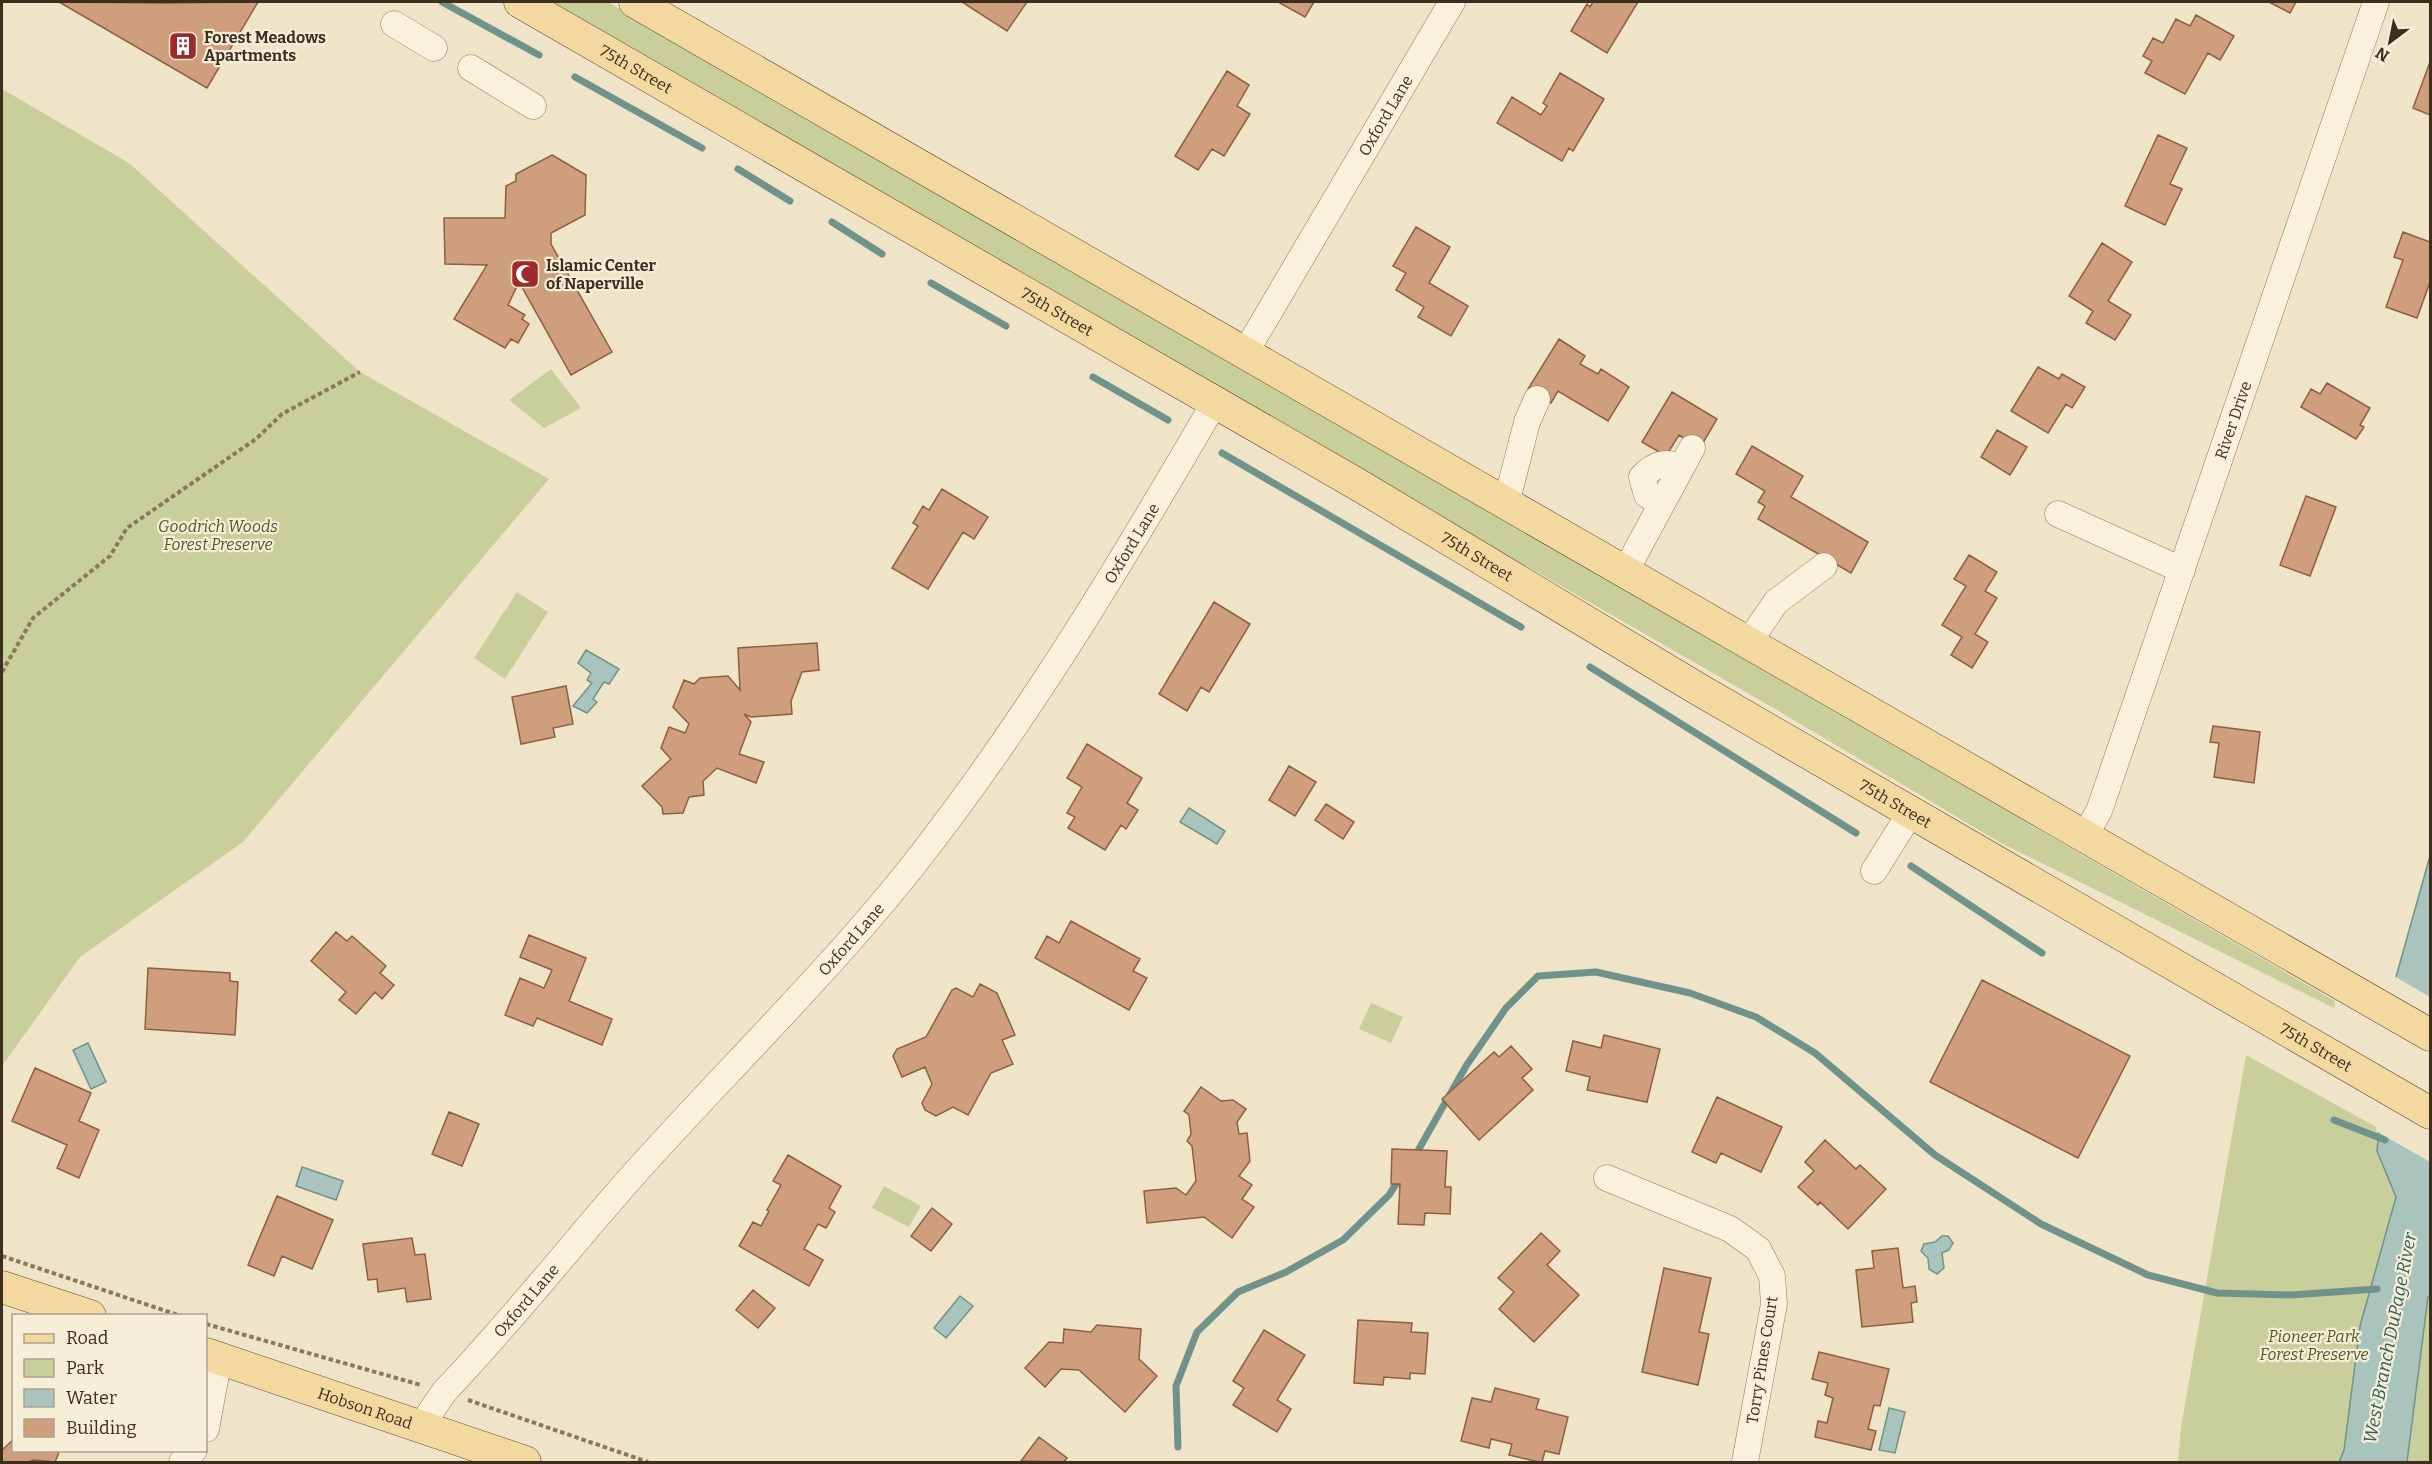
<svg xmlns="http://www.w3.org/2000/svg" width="2432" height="1464" font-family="Bitter,serif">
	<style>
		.green { fill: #c9cf9b }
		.water { fill: #a9c4bc; stroke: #6f938a; stroke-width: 1.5 }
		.pier { fill: #f0e4c8 }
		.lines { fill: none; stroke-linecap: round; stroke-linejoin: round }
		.stream { stroke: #6f938a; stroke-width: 7 }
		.building { fill: #cf9f7d; stroke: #8d5f41; stroke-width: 1.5 }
		.minor-casing { stroke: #8d765c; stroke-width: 27 }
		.major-casing { stroke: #5b4430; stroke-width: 33 }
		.path { stroke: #8d765c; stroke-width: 4; stroke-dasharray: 4.5 3; stroke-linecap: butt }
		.minor { stroke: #faf1dc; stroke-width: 26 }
		.major { stroke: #f3d9a0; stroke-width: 32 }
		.labels { text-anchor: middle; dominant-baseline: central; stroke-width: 4.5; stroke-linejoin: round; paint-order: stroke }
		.poi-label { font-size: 16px; font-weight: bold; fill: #3d2e20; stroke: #f7eed8; text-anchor: start }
		.street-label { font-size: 16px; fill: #3d2e20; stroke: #f7eed8 }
		.park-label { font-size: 16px; font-style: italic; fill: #4d5a26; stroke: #f7eed8 }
		.water-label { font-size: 18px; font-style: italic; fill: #2f5d5a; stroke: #f7eed8 }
	</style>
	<rect width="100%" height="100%" fill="#f0e4c8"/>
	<path class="green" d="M546 2H608L2335 1001 2334 1008 2001 843 1770 706Z
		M2 89 129 163 360 372 549 479 243 842 80 957 2 1066Z
		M551 369 581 408 544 428 509 400Z
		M517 592 548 612 505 679 474 658Z
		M1371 1003 1403 1017 1391 1043 1359 1029Z
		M2430 1035V1462H2178L2181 1427 2246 1055 2380 1129Z
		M884 1186 921 1206 909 1227 872 1208Z"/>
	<path class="water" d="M586 650 619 669 609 684 604 682 593 699 597 702 587 713 573 706 592 683 587 680 591 673 578 663Z
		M1189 808 1225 831 1217 844 1180 822Z
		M2430 856V1296L2428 1297 2407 1462H2339L2344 1450 2360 1326 2396 1197 2377 1151 2396 977Z
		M88 1043 106 1082 91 1089 73 1050Z
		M302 1167 343 1181 336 1200 296 1186Z
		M1942 1236H1948L1953 1243 1949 1250 1942 1253 1944 1268 1937 1274 1929 1269 1928 1258 1921 1251 1924 1244 1935 1242Z
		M960 1296 973 1306 946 1338 934 1328Z
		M1889 1408 1905 1412 1895 1453 1879 1450Z"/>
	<path class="pier" d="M2394 976 2430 997V1162L2376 1131Z"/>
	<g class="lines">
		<path class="stream" d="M442 2 539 55
			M575 77 702 148
			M738 169 790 201
			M832 222 882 254
			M931 283 1006 326
			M1093 377 1168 420
			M1222 453 1521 627
			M1590 667 1856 833
			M1911 866 2042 953
			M2334 1120 2385 1140
			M1415 1156 1466 1066 1506 1008 1538 976 1596 972 1690 993 1756 1017 1815 1053 1935 1155 2041 1224 2148 1275 2217 1293 2291 1295 2377 1289
			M1178 1447 1176 1386 1197 1332 1238 1292 1286 1272 1343 1240 1389 1195 1400 1178"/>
	</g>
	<path class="building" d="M59 2 164 3 258 2 207 88Z
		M962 2H1027L1007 31Z
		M1278 2H1314L1305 17Z
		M1593 2H1638L1607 53 1571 31 1587 4 1590 7Z
		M2269 2H2296L2290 13Z
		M2196 15 2234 36 2220 60 2208 53 2185 94 2145 73 2152 61 2143 56 2153 38 2163 43 2176 19 2190 26Z
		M2430 62V115L2413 108Z
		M1227 71 1249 85 1237 106 1250 114 1224 156 1212 149 1198 170 1175 156Z
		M1560 73 1604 99 1573 151 1569 148 1562 161 1497 123 1512 97 1541 115 1547 106 1543 103Z
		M2158 135 2187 148 2170 184 2182 189 2165 225 2125 206Z
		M552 155 586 175 585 215 551 233V244L612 352 571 375 519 282 508 305 525 315 522 319 529 324 518 343 511 339 505 348 454 319 487 265 445 264 444 218H505L506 186 516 181V174Z
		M1416 227 1450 247 1429 283 1468 306 1451 336 1418 317 1424 307 1396 290 1406 273 1393 266Z
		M2403 232 2430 242V282L2417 318 2386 307 2403 260 2394 257Z
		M2102 243 2132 262 2108 301 2131 315 2115 340 2086 323 2093 311 2069 296Z
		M1559 339 1585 356 1580 364 1598 374 1601 369 1629 387 1608 421 1558 391 1551 403 1528 389Z
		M2038 367 2059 379 2062 374 2085 387 2072 408 2066 404 2048 433 2011 411Z
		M2327 383 2370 408 2360 425 2364 427 2356 439 2301 407 2311 389 2320 394Z
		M1672 392 1717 419 1700 448 1679 435 1666 456 1642 442Z
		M1997 430 2027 447 2010 475 1981 457Z
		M1752 446 1803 476 1791 497 1868 542 1851 573 1758 519 1765 506 1758 502 1765 491 1736 474Z
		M942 489 988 517 974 539 963 532 928 589 892 568 918 526 913 523 923 506 929 510Z
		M2306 496 2336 507 2310 576 2280 565Z
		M1969 555 1997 572 1985 591 1997 598 1975 634 1988 642 1972 668 1951 655 1962 637 1942 625 1966 586 1954 579Z
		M1214 602 1250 624 1209 692 1201 687 1187 711 1159 694Z
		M817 643 819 670 802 672 791 701 792 714 751 717 744 714 751 722 739 754 764 762 756 783 717 768 703 781 704 795 689 797 683 813 663 814 662 807 642 786 671 759 661 748 669 727 685 733 689 724 673 707 684 680 694 684 700 678 728 676 740 690 738 648Z
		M566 686 573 724 553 728 555 737 521 744 512 697Z
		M2213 726 2260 732 2254 783 2214 777 2219 743 2210 742Z
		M1087 744 1142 778 1127 803 1138 810 1126 829 1121 825 1105 850 1068 828 1075 817 1067 813 1082 787 1067 778Z
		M1289 766 1316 782 1295 816 1269 800Z
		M1326 804 1354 822 1343 839 1315 820Z
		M1071 921 1140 959 1133 971 1147 978 1129 1010 1035 958 1047 936 1059 943Z
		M336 932 347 941 352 936 386 966 380 973 394 985 382 999 375 992 356 1014 339 1000 346 992 311 961Z
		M529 935 586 958 569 1001 612 1019 602 1045 537 1018 533 1026 505 1015 520 978 544 988 552 970 520 957Z
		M148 968 230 973V981L238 982 235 1035 145 1029Z
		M1982 980 2130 1056 2078 1158 1930 1082Z
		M980 984 997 993 1015 1035 1002 1040 1013 1064 991 1073 968 1115 953 1107 936 1116 925 1110 922 1103 932 1084 925 1067 902 1077 893 1056 897 1049 926 1037 952 990 956 988 973 997Z
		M1604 1035 1660 1049 1647 1102 1587 1090 1590 1077 1566 1071 1573 1041 1601 1048Z
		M1511 1046 1532 1069 1522 1078 1533 1090 1479 1140 1442 1099 1494 1052 1499 1057Z
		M35 1068 91 1093 79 1121 99 1130 79 1178 57 1168 67 1145 12 1121Z
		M1201 1087 1221 1101 1233 1100 1246 1109 1237 1122 1239 1134 1247 1133 1250 1161 1239 1176 1252 1185 1242 1199 1254 1207 1232 1238 1204 1217 1147 1223 1144 1191 1176 1188 1186 1195 1196 1181 1192 1146 1187 1141 1191 1134 1189 1115 1184 1111Z
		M1717 1097 1782 1127 1761 1172 1721 1153 1716 1163 1692 1152Z
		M449 1112 479 1124 462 1166 432 1154Z
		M1825 1140 1856 1169 1860 1165 1886 1189 1848 1229 1820 1202 1818 1205 1798 1187 1814 1171 1805 1162Z
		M1392 1149 1447 1151 1445 1187H1451L1450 1214 1425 1213 1424 1225 1398 1224 1400 1184H1391Z
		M788 1155 841 1186 829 1208 835 1212 826 1228 818 1224 804 1249 823 1260 809 1286 739 1246 753 1222 761 1226 769 1211 767 1210 781 1185 773 1181Z
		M277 1196 333 1220 312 1269 282 1256 274 1276 248 1265Z
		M932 1208 952 1224 931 1251 911 1236Z
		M1541 1233 1560 1251 1547 1265 1579 1295 1534 1342 1499 1309 1514 1292 1498 1278Z
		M412 1238 415 1255 425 1254 431 1299 407 1302 405 1288 378 1292 377 1279 368 1280 363 1244Z
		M1898 1248 1903 1288 1915 1286 1917 1302 1911 1303 1913 1322 1862 1327 1856 1270 1874 1268 1872 1251Z
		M1664 1268 1711 1278 1699 1332 1709 1334 1698 1385 1642 1372Z
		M753 1290 775 1308 758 1328 736 1310Z
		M1358 1320 1412 1323 1411 1332 1428 1333 1425 1374 1410 1373V1379L1384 1377 1383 1385 1354 1383Z
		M1097 1325 1141 1329 1139 1359 1157 1376 1125 1412 1079 1370 1061 1369 1045 1387 1025 1368 1049 1342 1063 1343 1064 1329 1091 1332Z
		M1264 1330 1305 1355 1277 1400 1291 1409 1277 1432 1233 1405 1244 1388 1233 1381Z
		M1819 1352 1889 1369 1880 1406 1874 1405 1868 1429 1876 1431 1871 1450 1815 1437 1818 1421 1827 1423 1833 1398 1825 1395 1828 1383 1812 1379Z
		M1495 1388 1539 1399 1536 1409 1568 1417 1559 1454 1545 1451 1542 1462H1539L1509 1455 1512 1444 1491 1439 1489 1448 1461 1441 1472 1398 1491 1402Z
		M1039 1437 1067 1458 1064 1462 1021 1461Z
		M14 1439V1450H60L55 1462 33 1460 28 1462H2V1450Z"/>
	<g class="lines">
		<g class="minor-casing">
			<g id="minor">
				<path d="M394 24 434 48"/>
				<path d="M471 68 533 106"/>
				<path id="s1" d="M1245 353 1452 2"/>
				<path d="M1662 503 1647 495 1642 477C1654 464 1665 461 1681 467"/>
				<path d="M1506 504 1527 422 1537 399"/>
				<path d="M2058 514 2182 570"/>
				<path d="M1625 572 1692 448"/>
				<path d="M1748 643 1776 602 1824 566"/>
				<path id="s2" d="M2085 835 2099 811 2376 2"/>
				<path d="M1874 871 1911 812"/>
				<path d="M1607 1178 1730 1229 1758 1249 1772 1276 1774 1304 1745 1462"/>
				<path id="s3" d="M421 1426 444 1392C511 1322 571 1245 635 1173 728 1069 829 972 915 863 1028 719 1123 560 1215 402"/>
				<path d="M206 1429 219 1358"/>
				<path d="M182 1462 194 1450"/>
			</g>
		</g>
		<g class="major-casing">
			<g id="major">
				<path id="s4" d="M520 2 1362 487 1698 689 2430 1113"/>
				<path d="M635 2 2430 1035"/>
				<path d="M2 1287 90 1316"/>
				<path id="s5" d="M206 1354 525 1462"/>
			</g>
		</g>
		<path class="path" d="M2 672 33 618 110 556 127 528 256 439 282 414 360 372
			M2 1256 181 1316
			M206 1324 421 1385
			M468 1400 648 1462"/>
		<use href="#minor" class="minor"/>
		<use href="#major" class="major"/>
	</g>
	<defs>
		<g id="building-square" transform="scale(1.5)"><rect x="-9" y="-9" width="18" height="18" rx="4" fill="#9e2a2b" stroke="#f7eed8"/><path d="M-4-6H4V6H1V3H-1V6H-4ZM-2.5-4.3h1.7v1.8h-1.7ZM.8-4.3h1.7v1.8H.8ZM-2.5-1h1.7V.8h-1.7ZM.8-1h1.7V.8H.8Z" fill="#fff"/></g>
		<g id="mosque-square" transform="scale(1.5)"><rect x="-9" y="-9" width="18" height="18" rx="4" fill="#9e2a2b" stroke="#f7eed8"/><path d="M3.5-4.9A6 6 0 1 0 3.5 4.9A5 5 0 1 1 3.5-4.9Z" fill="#fff"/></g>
	</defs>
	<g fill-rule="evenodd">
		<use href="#building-square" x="183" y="46"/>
		<use href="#mosque-square" x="525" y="274"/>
	</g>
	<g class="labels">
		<g class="poi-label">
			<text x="204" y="37">Forest Meadows<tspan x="204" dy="18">Apartments</tspan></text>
			<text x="546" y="265">Islamic Center<tspan x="546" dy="18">of Naperville</tspan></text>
		</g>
		<g class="street-label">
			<text stroke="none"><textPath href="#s4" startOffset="134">75th Street</textPath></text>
			<text stroke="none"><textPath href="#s1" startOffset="276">Oxford Lane</textPath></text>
			<text stroke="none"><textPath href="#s4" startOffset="620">75th Street</textPath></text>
			<text stroke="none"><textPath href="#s2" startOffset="441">River Drive</textPath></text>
			<text stroke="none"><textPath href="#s3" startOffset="1136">Oxford Lane</textPath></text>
			<text stroke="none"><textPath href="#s4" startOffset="1106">75th Street</textPath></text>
			<text stroke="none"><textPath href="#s4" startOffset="1592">75th Street</textPath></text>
			<text stroke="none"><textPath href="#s3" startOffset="650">Oxford Lane</textPath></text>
			<text stroke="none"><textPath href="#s4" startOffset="2078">75th Street</textPath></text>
			<text stroke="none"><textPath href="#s3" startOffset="164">Oxford Lane</textPath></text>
			<text transform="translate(1762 1360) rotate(-81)">Torry Pines Court</text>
			<text stroke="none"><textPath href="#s5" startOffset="168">Hobson Road</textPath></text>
		</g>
		<g class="park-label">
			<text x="218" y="526">Goodrich Woods<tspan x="218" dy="18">Forest Preserve</tspan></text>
			<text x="2314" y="1336">Pioneer Park<tspan x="2314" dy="18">Forest Preserve</tspan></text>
		</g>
		<g class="water-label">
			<text transform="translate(2390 1338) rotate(-79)">West Branch DuPage River</text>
		</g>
	</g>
	<rect width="2432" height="1464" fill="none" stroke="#3d2e20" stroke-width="6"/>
	<rect x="12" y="1314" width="195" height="138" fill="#f7eed8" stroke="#ada18e" stroke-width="1.5"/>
	<rect x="24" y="1334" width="30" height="9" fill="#f3d9a0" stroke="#ada18e" stroke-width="1.5"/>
	<text x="66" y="1344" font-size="18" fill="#3d2e20">Road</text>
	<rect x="24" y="1359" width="30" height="18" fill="#c9cf9b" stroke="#ada18e" stroke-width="1.5"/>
	<text x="66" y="1374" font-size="18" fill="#3d2e20">Park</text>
	<rect x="24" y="1389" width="30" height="18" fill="#a9c4bc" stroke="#ada18e" stroke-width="1.5"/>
	<text x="66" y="1404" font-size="18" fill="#3d2e20">Water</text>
	<rect x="24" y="1419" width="30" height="18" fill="#cf9f7d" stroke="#ada18e" stroke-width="1.5"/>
	<text x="66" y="1434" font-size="18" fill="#3d2e20">Building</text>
	<g transform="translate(2390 42) rotate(212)" stroke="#f7eed8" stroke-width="4.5" paint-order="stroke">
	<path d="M0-4.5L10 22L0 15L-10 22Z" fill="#3d2e20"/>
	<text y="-9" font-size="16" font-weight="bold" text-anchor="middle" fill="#3d2e20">N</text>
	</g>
</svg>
